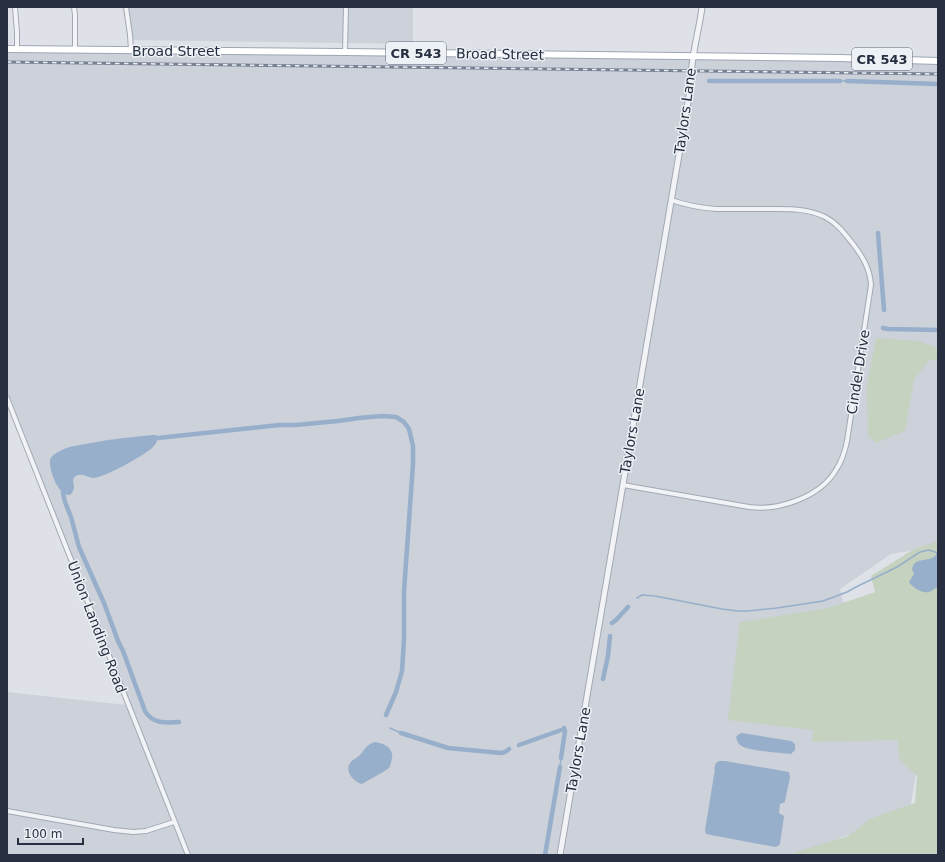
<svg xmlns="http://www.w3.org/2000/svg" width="945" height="862" font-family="'DejaVu Sans',sans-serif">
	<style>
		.built { fill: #ccd1da }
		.green { fill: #c4d2bf }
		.water { fill: #97afca }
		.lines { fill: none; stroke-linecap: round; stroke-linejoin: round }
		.stream { stroke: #97afca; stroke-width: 1.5 }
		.canal { stroke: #97afca; stroke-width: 4.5 }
		.minor-casing { stroke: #a3a9b2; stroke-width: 6 }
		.tertiary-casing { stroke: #a3a9b2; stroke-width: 7 }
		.primary-casing { stroke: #9da6b4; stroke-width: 8 }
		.minor { stroke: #f1f3f6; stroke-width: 4 }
		.tertiary { stroke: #f1f3f6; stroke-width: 5 }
		.primary { stroke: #fff; stroke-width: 6 }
		.rail-casing { stroke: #778192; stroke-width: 3 }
		.rail { stroke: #edf1f6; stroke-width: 1.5; stroke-dasharray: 4.5; stroke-linecap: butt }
		.labels { text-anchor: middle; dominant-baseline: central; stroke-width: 3; stroke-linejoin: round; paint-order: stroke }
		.shield { fill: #edf1f6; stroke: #626977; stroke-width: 1 }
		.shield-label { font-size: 13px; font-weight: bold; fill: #272f40 }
		.street-label { font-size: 14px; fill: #272f40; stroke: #edf1f6 }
	</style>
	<rect width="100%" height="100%" fill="#dee2e8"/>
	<path class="built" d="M123 7H413V44L128 40Z
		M7 49 938 61V546L891 554 840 589 846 613 917 765 910 810 870 827 805 851 804 855H7V692L127 705 7 399Z"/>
	<path class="green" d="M876 338 917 341 938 348V361L930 359 914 380 905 431 876 443 868 436 867 384Z
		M938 541V855H795L796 852 848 836 872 818 915 803 917 776 900 760 897 740 812 742 813 730 728 720 740 622 828 608 875 592 871 576 914 549Z"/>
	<path class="water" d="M153 435C156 435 157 435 158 438 157 442 155 445 152 448 143 456 105 477 94 478 88 478 82 472 76 476 71 478 74 483 74 487 74 490 72 493 70 495 58 496 49 470 50 460 51 456 55 454 58 452 68 446 80 445 91 443 112 439 132 437 153 435Z
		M938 551V587C935 588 932 591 929 592 922 594 912 587 909 582L914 574 912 569C915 557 926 562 934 557 935 556 937 553 938 551Z
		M742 733 791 741 795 744V750L791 754C781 753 747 751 740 745 738 743 737 741 736 737L739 734Z
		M374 742C385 743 396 749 391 762 391 764 390 766 389 768 387 770 367 781 362 784 354 782 344 771 350 763 353 759 357 758 360 755 364 750 367 745 374 742Z
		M719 761H725L789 772 790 777 785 801V802L780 804 779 813 784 816 780 844 778 846 775 847 706 834 705 830 715 769H714L716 763Z"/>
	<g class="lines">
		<path class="stream" d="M840 81H847
			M637 598 642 595 655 596 722 609 738 611H748L777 608 823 601 847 592 856 587 897 567 920 552 929 550 938 553
			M390 728 401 733
			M560 767 561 758"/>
		<path class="canal" d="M709 81H840
			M847 81 938 84
			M878 233 884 310
			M883 328 888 329 938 330
			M158 438 279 425H296L338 421 359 418 382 416 396 417 404 422 409 429 413 446V464L404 591V639L402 671 396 692 386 715
			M63 493 65 502 71 517 79 547 104 603 118 641 123 651 145 711C152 724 166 723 179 722
			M612 623 616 620 628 607
			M603 679 608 656 610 636
			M401 733 448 748 501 753 505 752 509 749
			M519 745 564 729
			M561 758 565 731 564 729V728
			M545 855 560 767"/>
		<g class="minor-casing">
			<path id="minor" d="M15 7 17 32V49
				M74 7 75 15V50
				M126 7 130 35 131 50
				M345 52 346 7
				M7 398 188 855
				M623 485 749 507C779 511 820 497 836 470 842 461 845 451 847 441L871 285C870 269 863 257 853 244 845 234 837 223 825 217 807 208 787 209 768 209 750 209 733 209 716 209 700 208 686 205 671 200
				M7 811 114 830 133 832 146 831 174 822"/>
		</g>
		<g class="tertiary-casing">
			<path id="tertiary" d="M560 855 691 84C690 58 699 33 702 7"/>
		</g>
		<g class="primary-casing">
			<path id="primary" d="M7 49 345 52 840 58 938 61"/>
		</g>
		<use href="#minor" class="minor"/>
		<use href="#tertiary" class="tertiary"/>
		<use href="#primary" class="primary"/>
		<g class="rail-casing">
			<path id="rail" d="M7 62 938 74"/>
		</g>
		<use href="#rail" class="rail"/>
	</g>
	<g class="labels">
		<g class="shield">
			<rect x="386" y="42" width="60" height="22" rx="3"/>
			<rect x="852" y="48" width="60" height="22" rx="3"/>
		</g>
		<g class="shield-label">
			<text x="416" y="53">CR 543</text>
			<text x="882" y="59">CR 543</text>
		</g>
		<g class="street-label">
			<text x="176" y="51">Broad Street</text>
			<text transform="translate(500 54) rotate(1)">Broad Street</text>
			<text transform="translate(685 111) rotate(-82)">Taylors Lane</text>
			<text transform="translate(858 372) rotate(-81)">Cindel Drive</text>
			<text transform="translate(632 431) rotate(-80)">Taylors Lane</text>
			<text transform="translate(97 627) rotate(69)">Union Landing Road</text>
			<text transform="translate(578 750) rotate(-80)">Taylors Lane</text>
		</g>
	</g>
	<rect width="945" height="862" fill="none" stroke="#272f40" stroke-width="16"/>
	<path d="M18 838v6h65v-6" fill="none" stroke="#272f40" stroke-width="2"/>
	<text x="24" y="838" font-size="12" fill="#272f40" stroke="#edf1f6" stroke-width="3" paint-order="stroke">100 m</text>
</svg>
